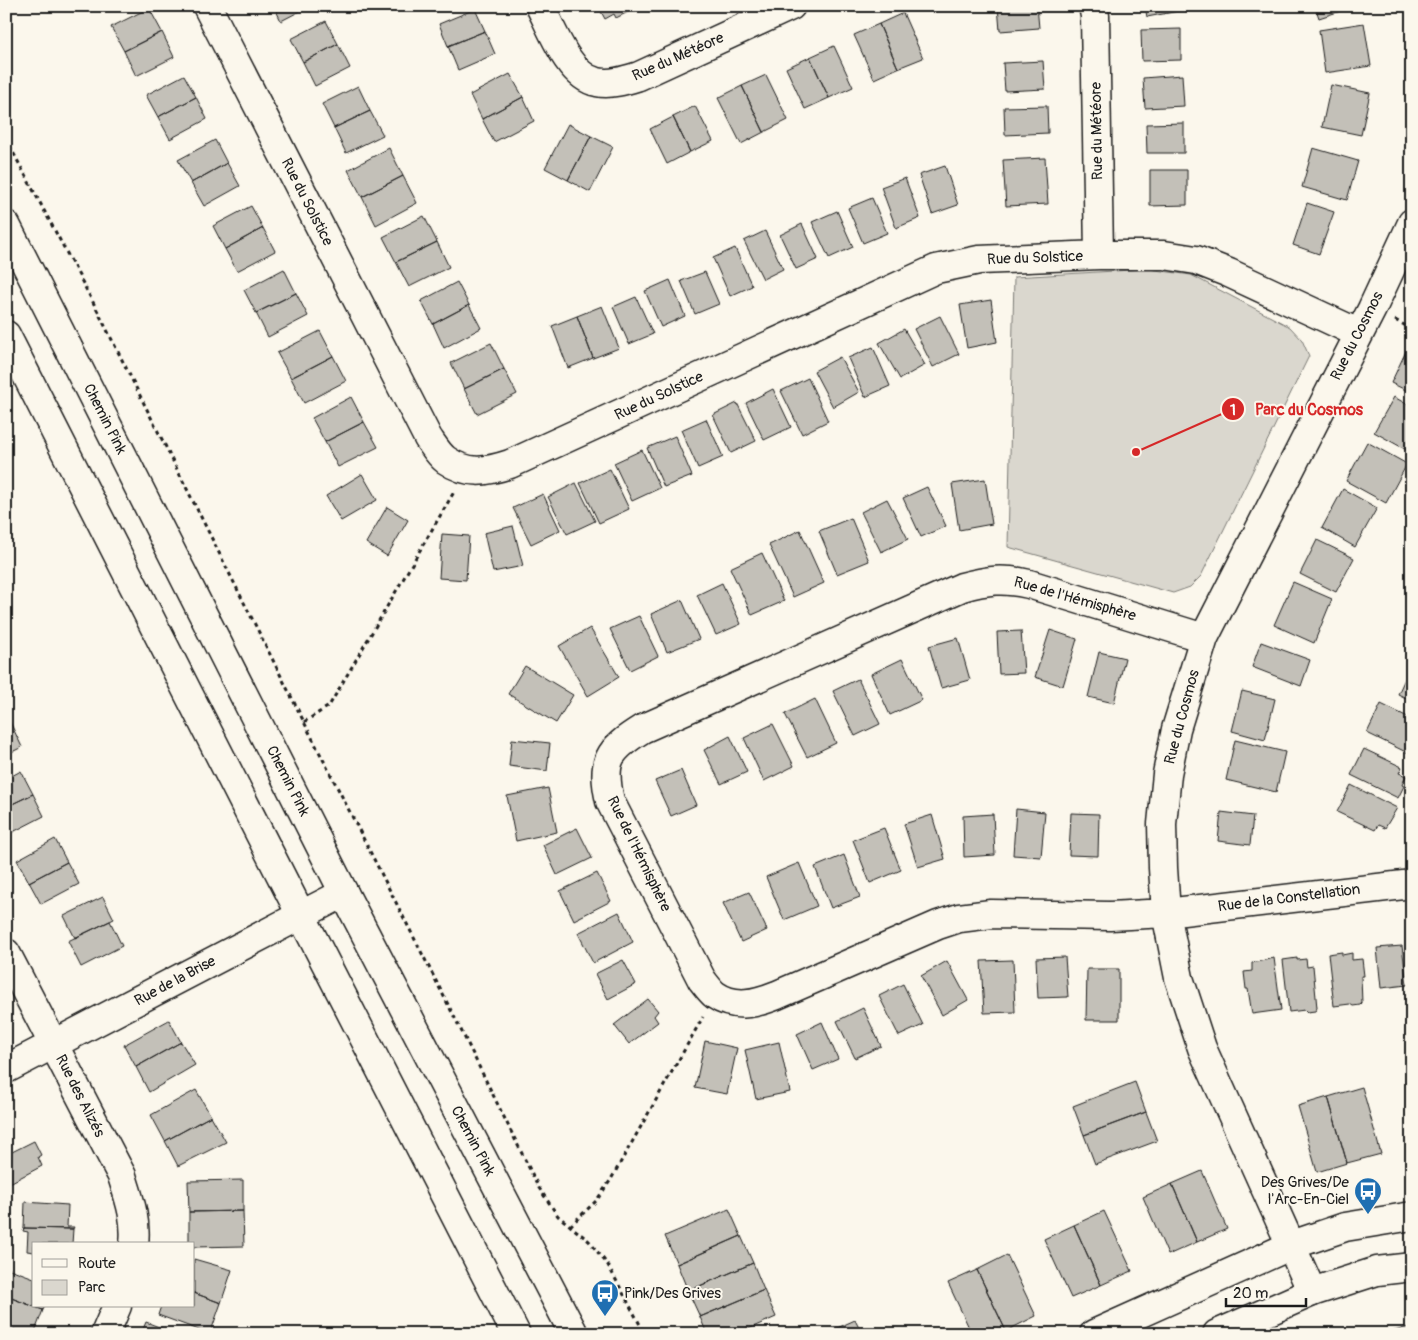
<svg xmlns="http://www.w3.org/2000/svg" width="1418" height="1340" font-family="Pangolin,sans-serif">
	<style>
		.green { fill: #dad7ce; stroke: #7b7a75 }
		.building { fill: #c3c0b8; stroke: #1c1c1c }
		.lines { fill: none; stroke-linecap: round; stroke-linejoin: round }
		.street-casing { stroke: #1c1c1c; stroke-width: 31 }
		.secondary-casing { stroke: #1c1c1c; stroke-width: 31 }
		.path { stroke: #1c1c1c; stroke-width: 3; stroke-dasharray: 4 4; stroke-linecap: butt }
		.street { stroke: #fbf7ec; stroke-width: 28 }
		.secondary { stroke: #fbf7ec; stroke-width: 28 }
		.labels { text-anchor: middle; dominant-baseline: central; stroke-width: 4; stroke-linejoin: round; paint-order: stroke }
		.street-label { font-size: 15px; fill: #1c1c1c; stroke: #fbf7ec }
		.poi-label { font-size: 15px; fill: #1c1c1c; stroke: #fbf7ec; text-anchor: end }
		.leader { fill: none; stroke: #d62828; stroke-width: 2 }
		.callout-dot { fill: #d62828; stroke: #fbf7ec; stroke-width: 2 }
		.mark-label { font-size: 15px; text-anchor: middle; font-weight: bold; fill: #fff }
		.callout-label { font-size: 16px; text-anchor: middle; font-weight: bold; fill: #d62828; stroke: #fbf7ec; stroke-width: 4; stroke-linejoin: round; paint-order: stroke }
	</style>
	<rect width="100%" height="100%" fill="#fbf7ec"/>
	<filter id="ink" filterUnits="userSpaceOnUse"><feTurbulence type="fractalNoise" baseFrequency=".02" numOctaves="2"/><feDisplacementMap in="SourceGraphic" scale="10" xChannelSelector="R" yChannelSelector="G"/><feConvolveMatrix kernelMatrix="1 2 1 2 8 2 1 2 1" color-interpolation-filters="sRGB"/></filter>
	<g filter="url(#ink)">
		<path class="green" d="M1148 269 1191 275 1290 327 1302 340 1309 356 1201 576 1190 587 1173 593 1008 547 1014 277Z"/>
		<path class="building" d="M274 6H310L281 21Z
			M598 6H628L630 11 616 18 614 14 605 19Z
			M998 6H1037L1039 28 1000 31Z
			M1145 6H1184V10L1147 17Z
			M1315 6H1356L1319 18Z
			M149 8 162 32 124 51 111 27Z
			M475 9 485 31 448 46 439 24Z
			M903 13 923 58 898 68 879 24Z
			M326 21 338 44 303 62 291 39Z
			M1364 23 1371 66 1325 73 1319 30Z
			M879 24 898 68 874 79 854 35Z
			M1181 29V60L1142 61 1141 30Z
			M485 31 495 54 458 70 448 46Z
			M162 32 174 57 136 76 124 51Z
			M338 44 350 68 315 86 303 62Z
			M834 46 853 87 829 98 810 57Z
			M810 57 829 98 805 109 786 68Z
			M1043 61 1045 89 1005 91 1003 63Z
			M510 74 523 97 482 119 470 95Z
			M184 75 196 97 158 117 146 95Z
			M766 75 788 120 764 132 742 86Z
			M1182 75 1184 106 1145 108 1143 78Z
			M1331 85 1370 93 1361 135 1322 127Z
			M358 86 370 111 334 128 322 104Z
			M742 86 764 132 741 144 718 98Z
			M196 97 207 119 170 139 158 117Z
			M523 97 534 121 494 142 482 119Z
			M695 106 713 141 690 152 673 117Z
			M1047 106 1048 133 1005 135 1004 107Z
			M370 111 383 135 346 153 334 128Z
			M673 117 690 152 667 164 650 129Z
			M1184 123V153H1147L1146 124Z
			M568 124 591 136 568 180 545 168Z
			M591 136 613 147 590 192 568 180Z
			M215 140 227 163 191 183 178 160Z
			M389 148 403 176 362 197 348 170Z
			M1313 148 1358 161 1347 200 1302 187Z
			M1045 158 1048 204 1006 206 1003 160Z
			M227 163 240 186 204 206 191 183Z
			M945 166 958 205 932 214 919 175Z
			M1150 170H1187V205L1150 206Z
			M403 176 417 203 376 225 362 197Z
			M905 178 920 218 896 228 881 187Z
			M872 198 887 233 863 243 848 208Z
			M1307 203 1334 212 1319 254 1293 245Z
			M251 206 263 228 225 249 213 226Z
			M837 211 853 247 829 258 812 222Z
			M424 216 437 242 396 262 383 237Z
			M802 224 818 259 796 269 780 235Z
			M263 228 275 251 237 271 225 249Z
			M765 231 783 269 763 279 744 241Z
			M437 242 449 267 409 287 396 262Z
			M735 248 752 286 730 296 713 258Z
			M284 269 296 293 256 313 244 290Z
			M705 272 719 304 695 314 681 281Z
			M670 280 685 316 661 327 645 291Z
			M457 282 469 305 433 324 421 301Z
			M296 293 308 316 268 337 256 313Z
			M636 297 653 334 629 344 613 307Z
			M991 300 997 342 967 348 960 305Z
			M469 305 481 328 444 348 433 324Z
			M602 306 619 348 593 358 577 316Z
			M577 316 593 358 568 368 552 326Z
			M940 316 959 354 933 367 914 329Z
			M904 329 925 365 900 379 879 343Z
			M320 331 333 356 291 378 277 353Z
			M491 343 504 369 464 389 451 363Z
			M873 347 890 386 865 397 848 358Z
			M1407 349 1412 352V393L1391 383Z
			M333 356 346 381 304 403 291 378Z
			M840 357 859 392 833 407 814 371Z
			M504 369 517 394 477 414 464 389Z
			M808 378 828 421 802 434 781 391Z
			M773 389 791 427 764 440 746 403Z
			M351 397 364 422 325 442 312 418Z
			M1394 397 1412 407V453L1374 432Z
			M737 403 756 441 731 453 713 415Z
			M706 419 723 457 698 468 681 430Z
			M364 422 378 447 338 467 325 442Z
			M675 436 692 476 664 487 647 448Z
			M1367 442 1407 464 1386 503 1346 481Z
			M642 450 660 488 632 501 614 463Z
			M610 469 629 509 599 523 580 483Z
			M362 474 377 500 341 521 326 496Z
			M985 479 992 524 959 530 952 484Z
			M576 483 595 521 567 534 548 497Z
			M927 487 946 526 921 537 903 498Z
			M1343 489 1377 508 1355 547 1322 528Z
			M543 494 560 530 531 544 513 508Z
			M887 499 908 539 881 552 861 512Z
			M387 507 408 520 387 556 366 543Z
			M851 518 869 561 837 574 819 531Z
			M513 526 523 566 493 572 484 533Z
			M800 530 824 583 793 597 769 545Z
			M442 534 469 536 466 580 439 578Z
			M1317 540 1354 558 1336 592 1300 574Z
			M762 553 784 601 752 615 730 568Z
			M1293 582 1332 599 1314 643 1274 625Z
			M722 583 741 624 716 635 697 595Z
			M682 600 699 639 667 652 651 614Z
			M639 616 658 656 630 670 610 629Z
			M590 628 619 677 588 696 559 646Z
			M1050 630 1077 639 1063 686 1035 677Z
			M1021 631 1024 673 999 674 997 632Z
			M958 638 970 680 941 688 929 646Z
			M1261 642 1310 660 1301 686 1252 667Z
			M1099 652 1125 658 1114 703 1088 697Z
			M902 659 922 700 890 715 871 674Z
			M525 666 573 695 556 723 508 694Z
			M1409 670 1412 671V701L1398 694Z
			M858 679 880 724 855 736 833 691Z
			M1242 691 1275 699 1265 740 1232 731Z
			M815 699 836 743 807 757 785 714Z
			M1381 704 1412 719V755L1367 733Z
			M9 720 22 747 6 755V721Z
			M773 724 794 766 764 781 744 738Z
			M730 736 747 772 721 784 704 750Z
			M512 739 550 743 547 771 509 766Z
			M1235 740 1285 752 1276 792 1226 780Z
			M1364 749 1402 767 1399 773 1406 776 1402 785 1404 786 1398 798 1351 775Z
			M681 770 696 805 671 816 655 781Z
			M21 771 33 794 6 807V779Z
			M1351 785 1397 808 1385 828 1378 825 1375 830 1337 812Z
			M548 788 557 832 516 841 507 796Z
			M33 794 44 816 11 833 6 824V807Z
			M1016 809 1045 812 1041 857 1013 855Z
			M1221 812 1253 816 1250 845 1218 841Z
			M1071 813 1099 814 1098 856 1069 855Z
			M993 814 995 855 964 857 963 816Z
			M932 815 945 859 918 867 904 824Z
			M577 828 592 858 557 875 543 845Z
			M884 828 901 870 870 883 853 840Z
			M55 839 67 862 29 882 17 860Z
			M844 855 860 897 831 908 815 867Z
			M67 862 79 884 41 904 29 882Z
			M799 863 817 906 784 920 766 877Z
			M597 873 611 901 574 920 560 891Z
			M749 892 767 930 741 942 723 903Z
			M103 897 114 919 75 938 64 916Z
			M619 912 633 942 593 963 578 933Z
			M110 921 122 946 81 967 68 941Z
			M1402 946 1407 985 1381 988 1377 948Z
			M1342 952V955L1352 953V960L1362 959 1364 976H1361L1362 1003 1360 1005 1353 1006 1350 1004 1334 1006 1328 954Z
			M1065 957 1068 997 1038 998 1036 958Z
			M1274 958 1281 1010 1252 1014 1248 989H1246L1244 972 1252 971V963Z
			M1297 958V960L1306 959 1307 967 1313 966 1317 1008 1315 1011 1307 1012 1305 1010 1289 1012 1283 960Z
			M623 960 636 984 608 999 595 974Z
			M1013 960 1015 1012 984 1013 981 961Z
			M947 961 968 1000 942 1015 921 976Z
			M1087 969H1119V1020H1086Z
			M903 984 923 1025 899 1036 879 996Z
			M648 999 658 1011 654 1016 658 1022 629 1044 614 1025Z
			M863 1008 881 1046 855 1058 837 1021Z
			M169 1020 181 1042 136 1067 124 1045Z
			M822 1022 838 1059 813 1070 797 1034Z
			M705 1041 737 1048 727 1094 695 1088Z
			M181 1042 195 1065 149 1092 136 1067Z
			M779 1042 790 1092 756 1099 745 1050Z
			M1135 1082 1146 1112 1084 1135 1073 1106Z
			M1362 1087 1381 1154 1347 1163 1328 1097Z
			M196 1090 211 1116 165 1141 151 1115Z
			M1328 1097 1347 1163 1317 1172 1298 1106Z
			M1146 1112 1157 1141 1095 1164 1084 1135Z
			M211 1116 226 1142 178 1166 165 1141Z
			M34 1141 41 1155 38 1157 42 1166 6 1185V1155Z
			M1202 1171 1227 1229 1197 1242 1172 1184Z
			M243 1180V1211L189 1212 188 1181Z
			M1172 1184 1197 1242 1168 1255 1143 1197Z
			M25 1202 68 1205 67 1227H74L73 1229 24 1228Z
			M729 1209 741 1236 677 1264 665 1236Z
			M243 1211 244 1246 194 1247V1244H189V1212Z
			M1104 1211 1132 1271 1101 1285 1074 1225Z
			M1074 1225 1101 1285 1071 1298 1044 1239Z
			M24 1228 73 1229 72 1244H34V1252L27 1251 28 1232 23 1231Z
			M741 1236 753 1263 688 1291 677 1264Z
			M1007 1255 1036 1316 1006 1331 977 1270Z
			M194 1259 232 1270 221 1303 194 1293Z
			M753 1263 764 1290 700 1317 688 1291Z
			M7 1268 34 1278V1306H45L43 1310 6 1296Z
			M977 1270 1006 1331 999 1334H972L948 1283Z
			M764 1290 776 1317 737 1334H707L700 1317Z
			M194 1293 221 1303 210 1334 158 1315 161 1306H194Z
			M6 1296 43 1310 34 1334H26L6 1327V1304L8 1299 6 1298Z
			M855 1320 862 1334H827L826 1333Z
			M146 1322 177 1334H141Z
			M1408 1327 1410 1334H1384Z"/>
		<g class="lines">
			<g class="street-casing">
				<path id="street" d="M207 6 428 438C433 445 439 455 446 460 468 475 486 472 510 464L936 269 979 260 1099 255H1164L1196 260 1229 273 1358 333
					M540 6C552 29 569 77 597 82 611 85 626 80 639 76L791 6
					M1093 6 1095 16 1099 255
					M1204 638 1029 584C1003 578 987 580 962 587L642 729C608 750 601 761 610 801L702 980C706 985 710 991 715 995 735 1009 757 1003 777 995L938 925 959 918 991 914 1110 916 1166 913 1412 884
					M6 953 122 1176C129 1198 137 1220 134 1244
					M6 1069 282 925 344 893
					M1312 1292 1202 1048 1179 978 1166 913 1163 868 1162 824 1167 774 1176 729 1204 638 1372 309 1412 223
					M105 1334 117 1306"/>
			</g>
			<g class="secondary-casing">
				<path id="secondary" d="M6 225 344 893 574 1334
					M6 335 301 915 516 1334
					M1094 1334 1292 1245 1345 1227 1412 1216
					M1217 1334 1312 1292 1377 1271 1412 1267"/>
			</g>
			<path class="path" d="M6 139 94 304 304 722 461 1030 539 1188 558 1216 589 1241 608 1265 645 1334
				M1395 320 1412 329
				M304 722 329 706 454 492
				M570 1226 596 1201 610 1181 703 1017"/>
			<use href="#street" class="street"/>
			<use href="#secondary" class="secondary"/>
		</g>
	</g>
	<defs>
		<g id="bus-pin" transform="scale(1.4375)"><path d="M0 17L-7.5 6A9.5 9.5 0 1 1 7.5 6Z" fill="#1f6fb2" stroke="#fbf7ec"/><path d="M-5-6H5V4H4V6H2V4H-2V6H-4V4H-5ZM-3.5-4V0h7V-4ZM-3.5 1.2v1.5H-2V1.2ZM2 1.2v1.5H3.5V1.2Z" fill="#fff"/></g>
	</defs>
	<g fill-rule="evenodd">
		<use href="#bus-pin" x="1368" y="1191"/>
		<use href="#bus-pin" x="605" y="1293"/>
	</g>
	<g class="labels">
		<g class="street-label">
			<text transform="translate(678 57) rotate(-24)">Rue du Météore</text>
			<text transform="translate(1097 131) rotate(-91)">Rue du Météore</text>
			<text transform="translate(307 202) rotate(63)">Rue du Solstice</text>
			<text transform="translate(1035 258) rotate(-2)">Rue du Solstice</text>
			<text transform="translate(1357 336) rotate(-63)">Rue du Cosmos</text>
			<text transform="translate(659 396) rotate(-25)">Rue du Solstice</text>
			<text transform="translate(105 419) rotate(63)">Chemin Pink</text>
			<text transform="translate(1075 599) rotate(16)">Rue de l'Hémisphère</text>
			<text transform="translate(1182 717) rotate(-75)">Rue du Cosmos</text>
			<text transform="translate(288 781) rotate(63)">Chemin Pink</text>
			<text transform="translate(639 854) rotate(64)">Rue de l'Hémisphère</text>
			<text transform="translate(1289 898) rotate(-7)">Rue de la Constellation</text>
			<text transform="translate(175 981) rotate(-28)">Rue de la Brise</text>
			<text transform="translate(80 1096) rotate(63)">Rue des Alizés</text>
			<text transform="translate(473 1141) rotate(62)">Chemin Pink</text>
		</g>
		<g class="poi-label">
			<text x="1349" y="1182">Des Grives/De<tspan x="1349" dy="17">l'Arc-En-Ciel</tspan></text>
			<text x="624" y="1293" text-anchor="start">Pink/Des Grives</text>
		</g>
	</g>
	<path class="leader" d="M1136 452L1233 409"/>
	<g class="callout-dot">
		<circle cx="1136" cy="452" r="5"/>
		<circle cx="1233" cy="409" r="12"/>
	</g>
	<g class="mark-label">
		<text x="1233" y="415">1</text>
	</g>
	<g class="callout-label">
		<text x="1309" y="415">Parc du Cosmos</text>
	</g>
	<rect width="1418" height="1340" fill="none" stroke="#fbf7ec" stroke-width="25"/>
	<rect x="12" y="12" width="1393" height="1315" fill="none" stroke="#1c1c1c" stroke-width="2" filter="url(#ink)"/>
	<rect x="32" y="1242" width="162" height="65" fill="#fbf7ec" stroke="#a29f99"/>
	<rect x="42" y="1259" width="25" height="8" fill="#fbf7ec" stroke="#a29f99"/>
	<text x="78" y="1268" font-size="15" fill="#1c1c1c">Route</text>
	<rect x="42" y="1280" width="25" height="15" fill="#dad7ce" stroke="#a29f99"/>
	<text x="78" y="1292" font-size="15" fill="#1c1c1c">Parc</text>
	<path d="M1226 1298v8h80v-8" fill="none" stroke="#1c1c1c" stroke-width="2.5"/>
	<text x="1233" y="1298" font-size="15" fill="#1c1c1c" stroke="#fbf7ec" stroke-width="4" paint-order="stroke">20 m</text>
</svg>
